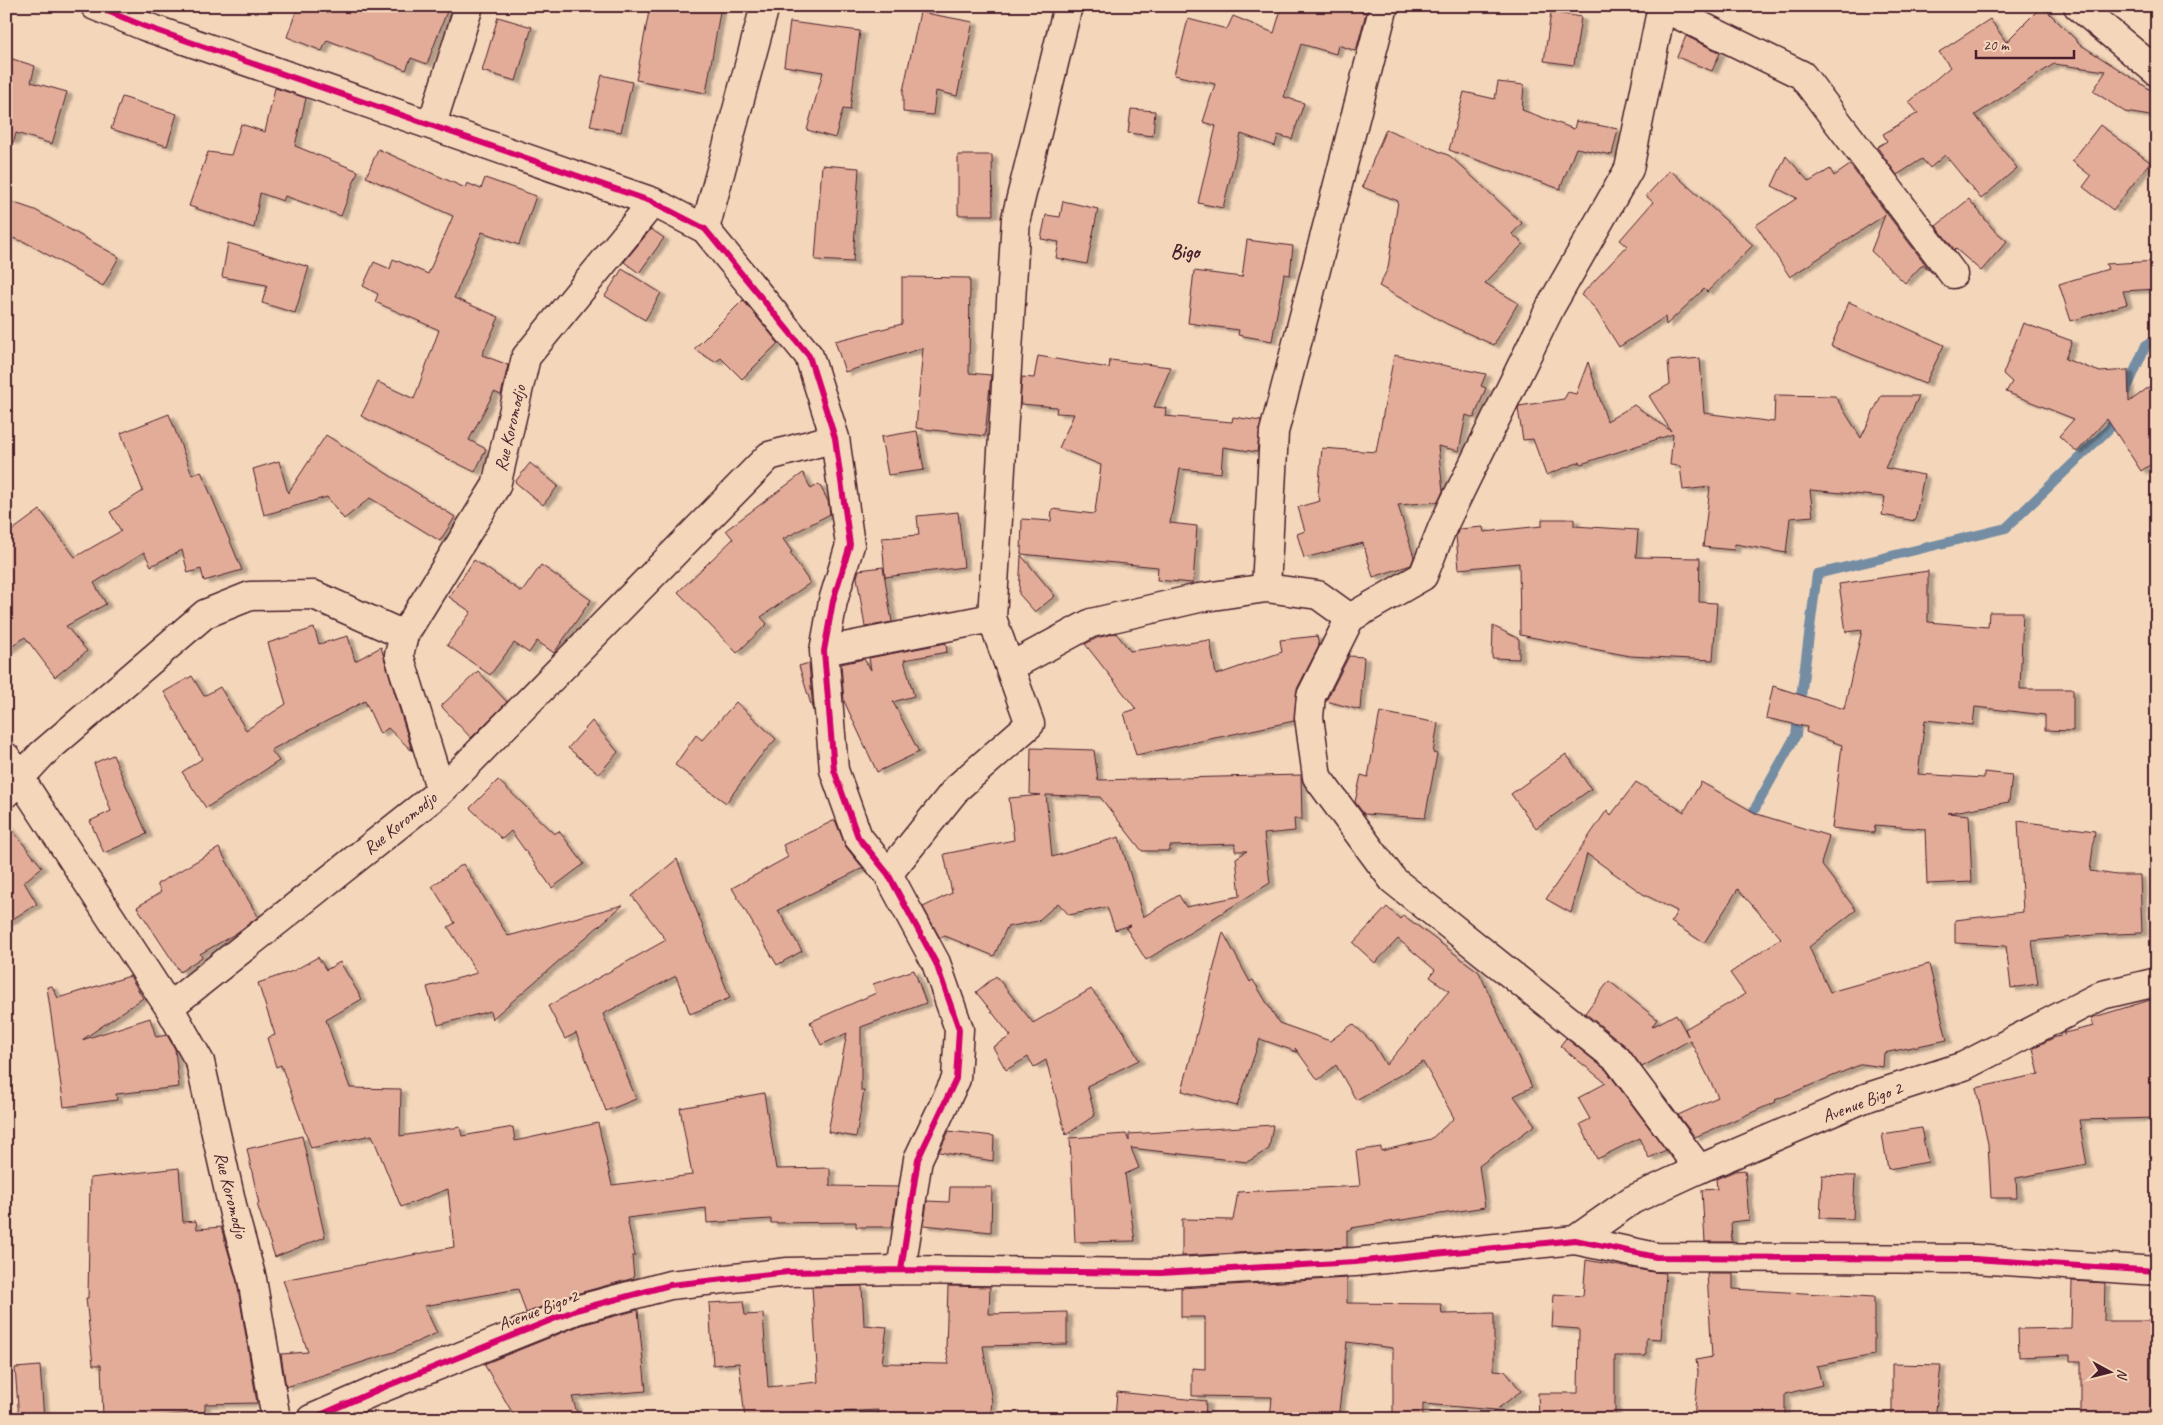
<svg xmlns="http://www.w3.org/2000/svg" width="2163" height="1425" font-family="Caveat,sans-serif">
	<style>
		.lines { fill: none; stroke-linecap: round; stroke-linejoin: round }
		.stream { stroke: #758da3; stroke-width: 10 }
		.building { fill: #e2ac98; stroke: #4a1f2b; fill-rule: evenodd; filter: url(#shadow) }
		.minor-casing { stroke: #4a1f2b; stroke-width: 31 }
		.tertiary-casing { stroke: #4a1f2b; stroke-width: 31 }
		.minor { stroke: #f4d7bb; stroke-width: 28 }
		.tertiary { stroke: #f4d7bb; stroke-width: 28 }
		.cycleway-casing { stroke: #f4d7bb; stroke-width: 9 }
		.cycleway { stroke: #d6006c; stroke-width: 6 }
		.labels { text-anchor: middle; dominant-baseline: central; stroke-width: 4.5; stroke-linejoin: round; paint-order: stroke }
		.street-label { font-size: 18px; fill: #4a1f2b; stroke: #f4d7bb }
		.quarter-label { font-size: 20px; font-weight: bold; fill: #4a1f2b; stroke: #f4d7bb }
	</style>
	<defs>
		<filter id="shadow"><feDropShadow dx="5.5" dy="3" stdDeviation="1" flood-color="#0004"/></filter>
	</defs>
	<rect width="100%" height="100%" fill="#f4d7bb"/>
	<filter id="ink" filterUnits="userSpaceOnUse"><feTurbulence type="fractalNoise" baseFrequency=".02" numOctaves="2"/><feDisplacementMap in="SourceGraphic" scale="10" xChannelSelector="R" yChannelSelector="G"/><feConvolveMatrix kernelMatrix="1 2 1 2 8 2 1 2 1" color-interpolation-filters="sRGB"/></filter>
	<g filter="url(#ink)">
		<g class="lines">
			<path class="stream" d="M2123 397 2146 345 2157 340
				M1747 823 1796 735 1817 574 2006 528 2110 428 2116 415"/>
		</g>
		<path class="building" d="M298 6H449L427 64 411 58 406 70 327 40 322 51 287 37Z
			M650 6H721L706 93 636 80Z
			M1282 6H1345L1366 13 1356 51 1338 45 1336 54 1301 44 1284 97 1304 103 1292 139 1278 135 1275 146 1241 134 1223 208 1198 203 1216 126 1203 122 1215 84 1174 75 1188 19 1227 29 1233 16 1274 33Z
			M2042 6 2081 45 2157 94V117L2125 112 2093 91 2106 71 2054 64 1975 115 2017 168 1981 199 1945 155 1930 168 1922 159 1897 175 1877 147 1887 141 1883 134 1918 113 1909 102 1950 67 1939 52 1990 19 2006 42Z
			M920 12 973 22 957 96 936 91 933 115 903 112V91Z
			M1551 12 1581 17 1574 65 1544 61Z
			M498 17 532 27 516 81 482 71Z
			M790 22 860 31 850 110 843 109 835 138 807 130 823 72 784 66Z
			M1686 36 1720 53 1712 71 1677 57Z
			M6 57 35 66 31 82 67 92 52 144 16 133 14 141 6 140Z
			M602 75 632 82 621 132 590 126Z
			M1498 82 1524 85 1522 110 1574 129 1576 121 1618 129 1612 155 1576 148 1560 189 1449 150 1464 92 1495 99Z
			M275 88 306 98 295 146 358 171 341 216 285 196 283 201 260 193 254 228 189 206 208 152 231 155 241 124 265 132Z
			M122 97 177 114 167 146 111 129Z
			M1131 109 1155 111 1153 136 1128 133Z
			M2100 125 2150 162 2113 210 2083 187 2091 176 2072 161Z
			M1386 129 1450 156 1522 223 1512 234 1523 244 1485 283 1518 303 1494 345 1447 324 1379 286 1388 268 1398 201 1362 187Z
			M378 149 465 188 467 183 481 189 485 178 536 196 519 245 482 232 454 298 499 317 482 355 508 365 501 395 494 392 469 440 486 449 475 472 361 416 378 382 414 399 439 330 375 302 378 294 363 286 374 262 390 269 393 259 428 274 453 216 366 177Z
			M958 155H992L993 215H958Z
			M1786 156 1809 182 1830 169 1834 176 1850 165 1932 273 1923 264 1905 283 1871 251 1885 215 1790 277 1756 225 1797 198 1772 186Z
			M822 165 859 168 853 262 815 260Z
			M1670 170 1753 245 1707 292 1704 289 1666 325 1665 317 1619 347 1594 307 1581 295 1627 246 1620 240 1653 202 1646 196Z
			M1969 199 1993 229 2007 241 1981 271 1956 249 1955 250 1936 226Z
			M6 200 35 210 119 257 103 286 25 242 6 236Z
			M1063 201 1098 209 1087 264 1056 258 1059 242 1041 239 1046 215 1060 217Z
			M651 229 664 238 639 273 624 262Z
			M1247 240 1293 246 1290 275 1284 274 1272 341 1238 335 1239 330 1188 323 1194 271 1242 277Z
			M228 243 309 267 295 313 262 303 267 285 222 277Z
			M2157 261V289L2123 291 2127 304 2071 321 2059 284 2108 269 2106 264Z
			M622 269 661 293 645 320 605 296Z
			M902 277 970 278 969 373 991 375 985 436 916 428 923 348 845 372 835 341 902 324Z
			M743 300 778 343 742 379 721 358 715 362 694 349Z
			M1849 302 1944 345 1925 384 1831 346Z
			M2023 323 2072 341 2065 359 2100 372 2128 370 2129 402 2157 381V460L2141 471 2107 419 2077 452 2059 436 2074 419 2006 392 2012 382 2003 374Z
			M1394 355 1486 374 1481 386 1486 388 1474 418 1466 415 1459 451 1438 446 1443 491 1438 502 1398 505 1414 557 1411 565 1373 577 1363 543 1304 558 1297 534 1305 531 1298 507 1320 501 1318 494 1322 448 1376 452Z
			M1038 356 1109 368 1110 360 1171 367 1154 407 1166 408 1165 416 1232 422 1233 417 1261 421 1257 452 1223 447 1221 473 1180 469 1170 523 1197 526 1193 583 1157 580 1158 567 1021 554 1022 519 1051 521 1052 509 1094 514 1095 512 1101 465 1059 448 1074 414 1056 413 1057 407 1020 404 1022 377 1034 378Z
			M1700 358 1704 413 1774 422 1775 395 1835 396 1861 438 1881 396H1919L1885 468 1924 475 1915 521 1882 515 1885 497 1810 490 1813 516 1790 518 1786 553 1735 544 1734 550 1703 547 1710 487 1683 490 1680 466 1670 465 1673 434 1581 464 1580 462 1546 475 1533 439 1523 440 1518 409 1519 406 1564 399 1568 392 1576 394 1588 362 1607 421 1634 405 1671 431 1649 396 1670 384 1668 361Z
			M169 414 192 475 201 471 242 570 204 581 201 569 188 573 182 550 151 566 144 552 94 583 106 604 66 626 87 651 55 677 25 637 6 651V535L40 510 75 557 121 531 110 512 143 491 121 433Z
			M917 431 924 470 888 475 881 437Z
			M326 435 455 517 440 541 370 498 344 519 327 497 264 515 253 469 279 461 288 493Z
			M530 463 558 486 543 505 515 482Z
			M803 473 811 489 819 484 828 501 830 514 783 539 792 552 790 553 810 583 761 617 767 624 737 653 678 592 733 539 726 530Z
			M958 512 964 567 885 577 882 538 919 535 917 516Z
			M1542 519H1574V526L1638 530 1636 557 1700 558 1699 602 1717 603 1713 660 1630 656 1520 635 1519 563 1459 569 1456 536 1459 529 1483 527 1484 532 1542 526Z
			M1021 555 1055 596 1035 612 1019 594Z
			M474 560 522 592 541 565 591 600 554 653 537 641 529 653 514 643 490 675 447 645 471 612 449 597Z
			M883 567 892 622 865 627 857 577 859 570Z
			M1928 571V622L1988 627 1989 612H2023L2020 689H2073V731L2045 730V715L1975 707 1973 725 1925 720 1918 774 1984 778V772L2012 775 2009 802 1948 813 1969 815 1972 882 1927 884 1925 829 1875 825 1874 833 1832 828 1842 745 1806 732 1807 727 1766 718 1773 686 1844 709 1862 630 1846 632 1839 584Z
			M1493 626 1519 639V659L1492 658Z
			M314 628 319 644 348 636 355 661 381 647 412 751 388 728 380 734 365 701 271 750 279 761 206 808 182 772 202 759 164 692 192 676 204 696 220 687 246 730 286 704 268 643Z
			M1116 633 1130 651 1210 640 1216 675 1282 652 1280 640 1317 636 1319 646 1297 689 1294 721 1136 755 1124 713 1136 709 1085 644 1097 638Z
			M946 643 947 652 904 660 914 696 893 702 919 752 877 772 844 701 841 664 864 659 871 670 869 658Z
			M1349 656 1364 657 1360 710 1326 701Z
			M809 663 813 711 799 666Z
			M478 671 507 702 471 738 441 706Z
			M736 702 776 739 759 758 726 803 675 765 696 735 702 740Z
			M1380 712 1438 723 1433 753 1437 754 1425 818 1364 814 1355 802 1361 775 1368 777Z
			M592 721 618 752 599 774 568 748Z
			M1031 748 1094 750 1098 780 1301 775 1302 819H1294L1295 831 1264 834 1270 883 1146 960 1126 928 1131 925 1115 930 1107 907 1069 915 1058 903 1038 921 1007 927 994 956 945 936 940 938 923 907 952 893 944 854 1014 840 1009 798 1041 795 1030 794ZM1046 795 1100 797 1142 851H1170V846L1235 844V851H1247L1236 858 1240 896 1186 907 1179 895 1143 917 1119 837 1052 857Z
			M1566 754 1591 789 1536 828 1511 794Z
			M113 755 147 834 104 853 90 821 111 811 94 763Z
			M498 780 554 834 559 831 584 864 552 888 511 831 502 839 470 808Z
			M1636 782 1684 812 1701 782 1757 814 1829 836 1821 864 1856 910 1809 947 1830 992 1929 964 1947 1040 1884 1053 1883 1067 1862 1064 1775 1100 1776 1102 1695 1137 1678 1115 1718 1097 1690 1040 1642 1067 1627 1047 1585 1013 1609 981 1657 1019 1652 1027 1676 1014 1688 1036 1685 1029 1745 994 1730 973 1781 938 1738 889 1704 943 1671 922 1677 911 1643 894 1587 854 1571 913 1546 899 1607 810 1611 815Z
			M835 820 846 847 863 868 778 910 802 951 777 965 732 888 788 857 783 845Z
			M2018 821 2095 831 2090 871 2117 875H2140L2142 933 2094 935 2032 941 2038 984 2011 988 2006 946 1955 943V920L2023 912Z
			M6 823 42 867 24 882 37 904 6 923Z
			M219 848 258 917 235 934 200 954 202 957 180 972 137 907 161 892 157 884Z
			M677 859 730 998 690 1014 676 976 603 1014 636 1099 606 1111 576 1033 565 1039 548 1006 666 940 632 896Z
			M463 864 508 936 623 905 492 1019 490 1011 438 1025 427 987 477 973 448 927 455 923 432 886Z
			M1387 907 1400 919 1403 915 1479 972 1532 1087 1514 1096 1535 1125 1479 1166 1485 1207 1351 1228V1230H1347V1247L1182 1256V1219L1233 1220 1238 1192 1360 1186 1356 1151 1381 1147V1151L1431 1139 1454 1118 1423 1062 1356 1100 1336 1065 1318 1080 1295 1048 1297 1052 1260 1039 1237 1106 1182 1091 1223 932 1250 982 1253 980 1279 1023 1330 1041 1353 1024 1373 1043 1386 1065 1449 991 1430 977 1435 970 1398 939 1375 963 1353 943Z
			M318 957 326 970 340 962 362 999 326 1020 350 1088 401 1089 400 1136 460 1127 462 1136 513 1127 515 1141 598 1123 612 1185 692 1175 680 1108 764 1093 776 1169 830 1168V1186L898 1187 892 1227H856V1222L771 1223V1219L707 1223 706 1208 627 1218 635 1256H632L634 1278 572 1295 526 1313 518 1289 424 1306 437 1333 394 1352 286 1387 281 1354 308 1352 283 1280 454 1247 448 1189 401 1207 372 1135 311 1148 281 1065 276 1067 267 1038 275 1035 258 983 293 971Z
			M914 970 926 1003 861 1027V1091H864L856 1137 828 1132 847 1033 821 1045 810 1022 876 993 873 984Z
			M130 976 143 998 82 1040 150 1018 156 1037 167 1035 175 1049 179 1087 116 1094 117 1100 64 1107 47 987 52 986 58 998Z
			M996 976 1033 1023 1091 989 1122 1029 1139 1060 1087 1086 1095 1115 1066 1135 1046 1060 1034 1067 1028 1057 1006 1070 993 1047 1011 1036 976 992Z
			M2157 998V1118L2079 1120 2087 1165 2016 1178 2017 1198H1991L1988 1144 1976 1088 2039 1074 2033 1048 2053 1038 2064 1035V1033L2094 1026 2091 1018Z
			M1566 1038 1606 1070 1666 1150 1649 1158 1639 1138 1597 1159 1580 1124 1590 1119 1578 1098 1606 1083 1560 1046Z
			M1273 1125 1269 1149 1247 1162 1131 1148 1139 1168 1125 1174 1135 1241 1075 1242 1070 1138 1126 1134 1129 1141V1134Z
			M1921 1128 1928 1162 1888 1169 1882 1134Z
			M949 1131 994 1136 993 1161 939 1152Z
			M302 1136 325 1237 275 1257 257 1204H259L247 1149Z
			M179 1168 183 1222 196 1221 197 1229 221 1227 237 1282 257 1403 205 1404V1412L149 1417 148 1415 103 1417 101 1365H93L86 1298H88L90 1178Z
			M1745 1170 1749 1220 1731 1222 1732 1242H1705L1702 1190 1717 1189 1716 1179 1735 1171Z
			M1822 1175 1855 1176 1853 1219 1820 1218Z
			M950 1187H992L991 1232 924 1225 927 1201 949 1202Z
			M1586 1260 1653 1272 1666 1273 1661 1339 1646 1338V1356H1615V1419H1539L1538 1393H1578L1579 1329 1552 1327 1554 1294 1583 1296Z
			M1707 1273H1733V1289L1874 1297V1355L1817 1366 1822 1385 1785 1394V1419H1694L1698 1372 1696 1360 1712 1357Z
			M1347 1278V1303L1441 1304 1442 1314 1494 1313V1370L1505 1371 1521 1391 1496 1410 1423 1404V1419H1393V1348L1347 1342 1338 1419H1270L1272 1397 1192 1396V1368L1205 1369V1317H1181V1288Z
			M2072 1281 2105 1283 2104 1321H2151V1419H2081V1361H2070V1355L2019 1357 2018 1329 2071 1328Z
			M862 1286 864 1325 887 1327 882 1363 949 1364 946 1348 948 1286 990 1287 989 1314 1067 1312V1344L983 1346 992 1402 990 1419H878V1410L781 1415V1419H745L739 1363 713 1365 709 1303 743 1301 745 1315 763 1314 768 1387 818 1382 812 1287Z
			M638 1310 646 1391 572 1397 579 1419H516L484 1364 581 1325Z
			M1892 1364 1941 1365 1935 1419H1892Z
			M40 1366 44 1419H19L15 1368Z
			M1117 1392 1206 1401 1205 1419H1115Z"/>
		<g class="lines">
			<g class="minor-casing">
				<path id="minor" d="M95 6 144 26 653 202 705 229 809 356 835 438 850 545 833 601 824 651 834 770 858 837 888 874 936 963 959 1029 956 1079 918 1159 901 1270
					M1662 6 1629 169 1551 306 1443 526 1423 576 1350 618 1311 696 1309 717 1317 777 1393 880 1617 1059 1699 1169
					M2078 6 2157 72
					M1662 7 1802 75 1953 274
					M432 124 469 6
					M705 229 765 6
					M1266 588 1274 432 1384 6
					M824 651 992 618
					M1010 667 1091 623 1199 598 1266 588 1318 595 1350 618
					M6 757 169 1007 200 1062 234 1214 252 1279 276 1419
					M441 791 769 456 835 438
					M6 793 42 754 205 614 250 596 314 595 404 635
					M888 874 957 788 1030 724 992 618 1016 218 1068 6
					M169 1007 441 791 399 655 404 635 496 486 526 357 653 202
					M1575 1240 1656 1257 1974 1259 2157 1271"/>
			</g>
			<g class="tertiary-casing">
				<path id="tertiary" d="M311 1419 382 1388 576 1310 670 1285 788 1272 901 1270 1161 1273 1355 1262 1575 1240 1632 1200 1699 1169 1865 1098 1964 1066 2102 995 2157 982"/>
			</g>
			<use href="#minor" class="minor"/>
			<use href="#tertiary" class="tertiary"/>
			<g class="cycleway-casing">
				<path id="cycleway" d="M95 6 144 26 653 202 705 229 809 356 835 438 850 545 833 601 824 651 834 770 858 837 888 874 936 963 959 1029 956 1079 918 1159 901 1270
					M311 1419 382 1388 576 1310 670 1285 788 1272 901 1270 1161 1273 1355 1262 1575 1240 1656 1257 1974 1259 2157 1271"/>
			</g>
			<use href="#cycleway" class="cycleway"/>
		</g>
	</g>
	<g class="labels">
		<g class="street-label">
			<text transform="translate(510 428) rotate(-77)">Rue Koromodjo</text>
			<text transform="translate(400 823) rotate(-39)">Rue Koromodjo</text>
			<text transform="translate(1862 1102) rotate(-21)">Avenue Bigo 2</text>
			<text transform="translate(231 1195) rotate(76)">Rue Koromodjo</text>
			<text transform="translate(538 1310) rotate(-21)">Avenue Bigo 2</text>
		</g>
		<g class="quarter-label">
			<text x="1185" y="251">Bigo</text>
		</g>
	</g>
	<rect width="2163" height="1425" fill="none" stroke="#f4d7bb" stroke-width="25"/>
	<rect x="12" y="12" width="2138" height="1400" fill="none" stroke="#4a1f2b" stroke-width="2" filter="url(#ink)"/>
	<g transform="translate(2110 1372) rotate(97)" stroke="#f4d7bb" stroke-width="4" paint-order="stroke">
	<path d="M0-4L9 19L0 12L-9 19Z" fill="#4a1f2b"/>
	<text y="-8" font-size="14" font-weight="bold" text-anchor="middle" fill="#4a1f2b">N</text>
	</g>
	<path d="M1976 50v8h98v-8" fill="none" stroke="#4a1f2b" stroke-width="2.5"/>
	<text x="1983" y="50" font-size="15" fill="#4a1f2b" stroke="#f4d7bb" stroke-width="4" paint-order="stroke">20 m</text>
</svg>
